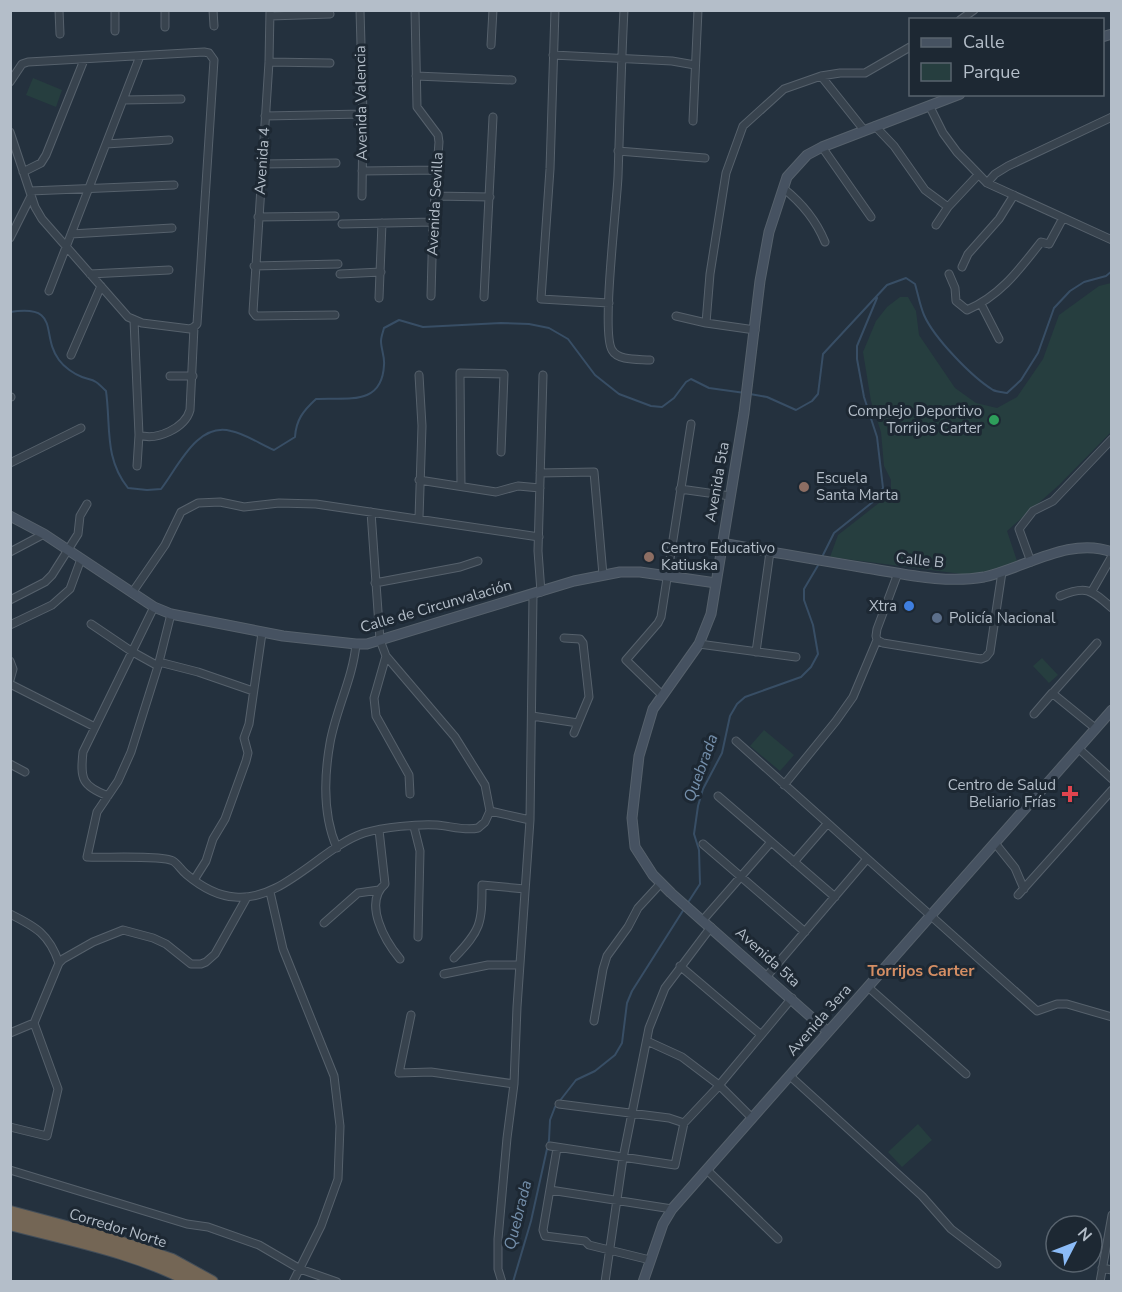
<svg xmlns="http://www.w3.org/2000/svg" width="1122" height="1292" font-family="'Nunito Sans',sans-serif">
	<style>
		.green { fill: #263e3f }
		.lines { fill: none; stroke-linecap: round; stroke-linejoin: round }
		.stream { stroke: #384e65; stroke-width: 2 }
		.street-casing { stroke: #56616c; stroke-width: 9 }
		.secondary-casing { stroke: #56616c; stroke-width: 11 }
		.highway-casing { stroke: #434e59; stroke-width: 14 }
		.street { stroke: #38434e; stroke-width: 7 }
		.secondary { stroke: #465261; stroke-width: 9 }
		.highway { stroke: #746655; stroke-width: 12 }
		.leisure-dot { fill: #2e9e5b; stroke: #1d2833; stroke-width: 2 }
		.education-dot { fill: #8d6e63; stroke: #1d2833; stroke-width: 2 }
		.shop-dot { fill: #3f7fe0; stroke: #1d2833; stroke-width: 2 }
		.service-dot { fill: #5c6f8a; stroke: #1d2833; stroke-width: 2 }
		.health-dot { fill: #e0444e; stroke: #1d2833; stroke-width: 2 }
		.labels { text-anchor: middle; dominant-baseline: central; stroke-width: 6; stroke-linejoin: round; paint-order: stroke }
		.street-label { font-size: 15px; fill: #b4bec9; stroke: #1d2833 }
		.poi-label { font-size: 15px; fill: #b4bec9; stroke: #1d2833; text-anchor: end }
		.water-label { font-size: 16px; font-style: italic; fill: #7590ac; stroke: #1d2833 }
		.neighbourhood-label { font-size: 16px; font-weight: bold; fill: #d48e64; stroke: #1d2833 }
	</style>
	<rect width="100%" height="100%" fill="#24313e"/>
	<path class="green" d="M33 78 62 90 56 107 26 95Z
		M1111 283 1110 377 1111 432 1059 485 1007 531 1018 564 977 576 830 557 838 535 884 499 891 489V480L884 466 881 432 871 401 863 352 876 321 887 307 900 297H908L916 311 919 335 955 388 976 403 997 408 1017 397 1043 359 1059 315 1099 286Z
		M1042 658 1058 675 1049 683 1033 666Z
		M764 730 794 755 780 771 750 746Z
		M918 1124 932 1140 902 1167 888 1152Z"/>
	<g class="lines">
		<path class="stream" d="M10 312C62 304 40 335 59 360 64 367 74 374 82 377 87 379 92 379 96 382 99 384 103 388 106 391 111 427 104 458 128 488L147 490 161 489C178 467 197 422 231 431 246 434 260 444 274 450L295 437C296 420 303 411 316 399 346 397 382 407 384 365 385 357 381 349 381 341 381 337 383 332 384 328L399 320 423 327 501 323 529 324 549 328 568 339 595 375 619 394 651 406 662 407 674 398 686 382 691 379 709 388 745 393
			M750 394 767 397 796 410 812 401 818 394 823 354 887 285 906 278 915 284C918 294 920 306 924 315 934 338 972 377 993 390 997 392 1002 392 1007 393L1021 380 1038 353 1054 308 1070 291 1084 282 1106 276 1112 271
			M822 557 834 533 874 501 883 488 877 437 864 397 857 359V346L877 298
			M687 904 700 884 699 850 694 834 698 806 703 789 722 753 730 716 737 704 745 697 801 677 811 667 818 654 813 625 804 600V589L820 562
			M513 1282 531 1221 549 1140 550 1120 555 1107 576 1080 595 1071 615 1055 622 1043 627 1003 632 991 684 909"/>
		<g class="street-casing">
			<path id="street" d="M59 10 60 34
				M165 10V27
				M213 10 214 26
				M270 10 269 62 253 312 256 316 335 315
				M360 10 363 114 362 196
				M415 10 417 107 438 135 439 142 433 222 431 296
				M555 10 550 169 541 299 609 303
				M624 10C621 66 620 121 618 176 617 205 601 332 612 350 618 361 638 359 650 360
				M270 16 330 14
				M960 20 974 10
				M115 31V10
				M491 45 493 10
				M553 55 672 61 695 65
				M269 62 330 63
				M416 76 512 80
				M821 76 864 130
				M10 82 22 64 28 62 204 52 209 53 214 60 197 324 194 327 190 410C185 428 157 441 139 435
				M123 100 181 99
				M930 107 943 133 957 152 987 183 1112 240
				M265 116 363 114
				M693 121 698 10
				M875 126 894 146 925 190 948 207
				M10 132 35 207 42 219 128 317 142 323 190 329 194 327
				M106 144 169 140
				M822 147 871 217
				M618 151 705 158
				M262 164 336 163
				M362 171 437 170
				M23 172 41 163 46 155 84 60
				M987 183 995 174 1008 166 1112 117
				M783 188C802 203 816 220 825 242
				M30 191 174 185
				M435 196 490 197
				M258 217 335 216
				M342 224 433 222
				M936 225 948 207 978 175
				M71 234 172 228
				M10 238 31 196
				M254 266 338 264
				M962 267 968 254 999 219 1014 195
				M90 274 169 270
				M340 274 381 272
				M949 274 955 288 956 301 967 310C1000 296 1019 270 1041 242L1049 244 1063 218
				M49 291 140 56
				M484 297 493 117
				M379 298 382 223
				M981 304 999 339
				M676 316 706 323 755 330
				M134 320 139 435 137 466
				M706 323 710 274 726 173 743 126 784 89 821 76 840 73H865L910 47
				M71 355 101 286
				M170 376H193
				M10 397H11
				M10 463 81 428
				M540 473 594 472 603 575
				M419 480 496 492 518 486 540 488
				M461 486 460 373 504 374 501 452
				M680 489 730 496
				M419 518 422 426 419 375
				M10 552 44 534
				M1031 562 1019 529 1033 511 1053 501 1112 439
				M375 583 460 567 478 561
				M1092 591 1112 556
				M541 592 538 551 543 375
				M132 593 165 545 181 512 198 503 220 502 244 507 279 503 316 504 539 537
				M1060 596C1087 585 1091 590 1112 608
				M10 600 45 582 52 575 78 534 80 516 87 504
				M171 614 158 666 131 752 118 781 97 812 87 857C102 858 164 855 173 861 178 864 181 870 186 874 199 885 217 896 235 897 282 902 322 847 364 833 384 827 417 824 437 825 450 826 465 831 478 828L485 822 490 811 485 785 455 737 386 656 380 640 371 512
				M91 624 131 651 158 666
				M10 625 52 605 70 589 81 559
				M564 638 580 639 583 643 589 697 574 733
				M877 640 883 643 981 659 986 657 990 652 1002 572
				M699 644 796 657
				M756 652 770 552
				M386 656 374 698 376 716 409 775 410 794
				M10 661 13 669 10 680
				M159 662 198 672 253 691
				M10 684 95 727
				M662 695 626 660 658 623 661 617 691 424
				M532 716 578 723
				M1095 728 1052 693 1034 714 1097 643
				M736 741 1037 1011 1057 1004H1067L1112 1017
				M1078 748 1112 779
				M10 764 25 772
				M784 785 836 721 853 697 877 640 876 636 877 629 898 573
				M108 796C82 786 80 779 83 752L154 607
				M718 796 835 897
				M490 811 530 820
				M414 827 420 851 418 937
				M379 830 385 884C363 903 385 941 400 959
				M995 843 1015 868 1024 889
				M703 844 805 932
				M337 848C323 816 324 777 330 743 336 709 353 678 356 644
				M794 862 827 824
				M194 880 206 861 213 839 225 819 246 761 248 753 244 738 249 724 262 633
				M270 892 283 949 334 1076 340 1126 338 1179 321 1226 293 1282
				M1018 895 1112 790
				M10 914C36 927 49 934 59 963
				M703 920 771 842
				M324 923 358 893 379 890
				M454 958C481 930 482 924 482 885L525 889
				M680 966 760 1034
				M444 974 488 965H520
				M767 976 866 860
				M868 987 966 1074
				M411 1015 399 1073 431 1072 514 1084
				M594 1021 603 969 607 956 628 927 638 908 661 883
				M10 1033 34 1023 59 963 63 959 93 942 123 930 153 938 166 944 191 964H201L206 962 215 954 247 897
				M647 1041 682 1057 719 1085 752 1118
				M790 1076 922 1196 951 1229 997 1264
				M559 1104 669 1118 684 1123
				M10 1127 47 1136 58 1089 34 1023
				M550 1146 675 1165 684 1123 716 1089 792 998
				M557 1148 543 1230 545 1236 585 1241 589 1245 650 1260
				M10 1170 187 1224 208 1227 259 1245 300 1269 337 1282
				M707 1170 778 1239
				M550 1190 672 1209
				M1102 1268 1112 1270
				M502 1282 498 1269V1239L507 1138 514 1084 517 1007 530 820 533 595
				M605 1282 623 1158 649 1028 665 988 711 927
				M1100 1282 1112 1215"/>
		</g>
		<g class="secondary-casing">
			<path id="secondary" d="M1102 37 1112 34
				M10 516 44 534 154 607 171 614 283 636 356 644H367L574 581 620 572H640L716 583
				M722 543C770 552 818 560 866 568 904 574 946 584 984 577 1025 568 1070 536 1112 552
				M828 1032 671 893 653 875 635 847 632 818 639 756 653 709 699 644 711 614 744 413 760 281 769 232 787 177 807 155 822 147 960 94
				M643 1282 663 1224 672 1209 1112 710"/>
		</g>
		<g class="highway-casing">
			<path id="highway" d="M10 1212 107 1238 172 1260 212 1282
				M10 1224C71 1240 136 1252 192 1282"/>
		</g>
		<use href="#street" class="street"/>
		<use href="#secondary" class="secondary"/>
		<use href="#highway" class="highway"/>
	</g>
	<circle class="leisure-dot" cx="994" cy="420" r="6"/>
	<g class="education-dot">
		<circle cx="804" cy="487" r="6"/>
		<circle cx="649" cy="557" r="6"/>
	</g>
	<circle class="shop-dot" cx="909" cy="606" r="6"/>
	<circle class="service-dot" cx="937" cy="618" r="6"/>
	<path class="health-dot" d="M1067 785h6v6h6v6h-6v6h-6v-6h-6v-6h6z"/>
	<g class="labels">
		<g class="street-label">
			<text transform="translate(361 103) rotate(-91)">Avenida Valencia</text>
			<text transform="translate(262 161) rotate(-86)">Avenida 4</text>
			<text transform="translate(435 204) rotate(-87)">Avenida Sevilla</text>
			<text transform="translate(717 482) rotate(-80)">Avenida 5ta</text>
			<text transform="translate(920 560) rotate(6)">Calle B</text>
			<text transform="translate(436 606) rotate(-16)">Calle de Circunvalación</text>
			<text transform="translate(768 957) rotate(42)">Avenida 5ta</text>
			<text transform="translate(819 1020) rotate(-49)">Avenida 3era</text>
			<text transform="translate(118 1228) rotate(17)">Corredor Norte</text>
		</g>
		<g class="poi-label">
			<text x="982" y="411">Complejo Deportivo<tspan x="982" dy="17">Torrijos Carter</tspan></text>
			<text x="816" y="478" text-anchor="start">Escuela<tspan x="816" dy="17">Santa Marta</tspan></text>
			<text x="661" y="548" text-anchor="start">Centro Educativo<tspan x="661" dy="17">Katiuska</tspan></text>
			<text x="897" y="606">Xtra</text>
			<text x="949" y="618" text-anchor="start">Policía Nacional</text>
			<text x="1056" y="785">Centro de Salud<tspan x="1056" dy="17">Beliario Frías</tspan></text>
		</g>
		<g class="water-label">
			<text transform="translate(701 768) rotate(-70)">Quebrada</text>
			<text transform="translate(518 1215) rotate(-76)">Quebrada</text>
		</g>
		<g class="neighbourhood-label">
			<text x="921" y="971">Torrijos Carter</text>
		</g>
	</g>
	<rect width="1122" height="1292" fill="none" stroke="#b4bec9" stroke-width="24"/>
	<rect x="909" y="18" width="195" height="78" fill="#1d2833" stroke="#59646f" stroke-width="1.5"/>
	<rect x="921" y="38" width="30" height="9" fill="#465261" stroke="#59646f" stroke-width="1.5"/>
	<text x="963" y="48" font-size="18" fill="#b4bec9">Calle</text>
	<rect x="921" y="63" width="30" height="18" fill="#263e3f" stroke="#59646f" stroke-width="1.5"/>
	<text x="963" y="78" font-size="18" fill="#b4bec9">Parque</text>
	<g transform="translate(1074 1244) rotate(48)"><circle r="28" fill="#1d2833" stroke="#59646f" stroke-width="1.5"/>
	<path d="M0-4.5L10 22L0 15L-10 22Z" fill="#8bbbf7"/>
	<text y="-9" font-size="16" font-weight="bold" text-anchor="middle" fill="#b4bec9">N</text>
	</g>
</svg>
